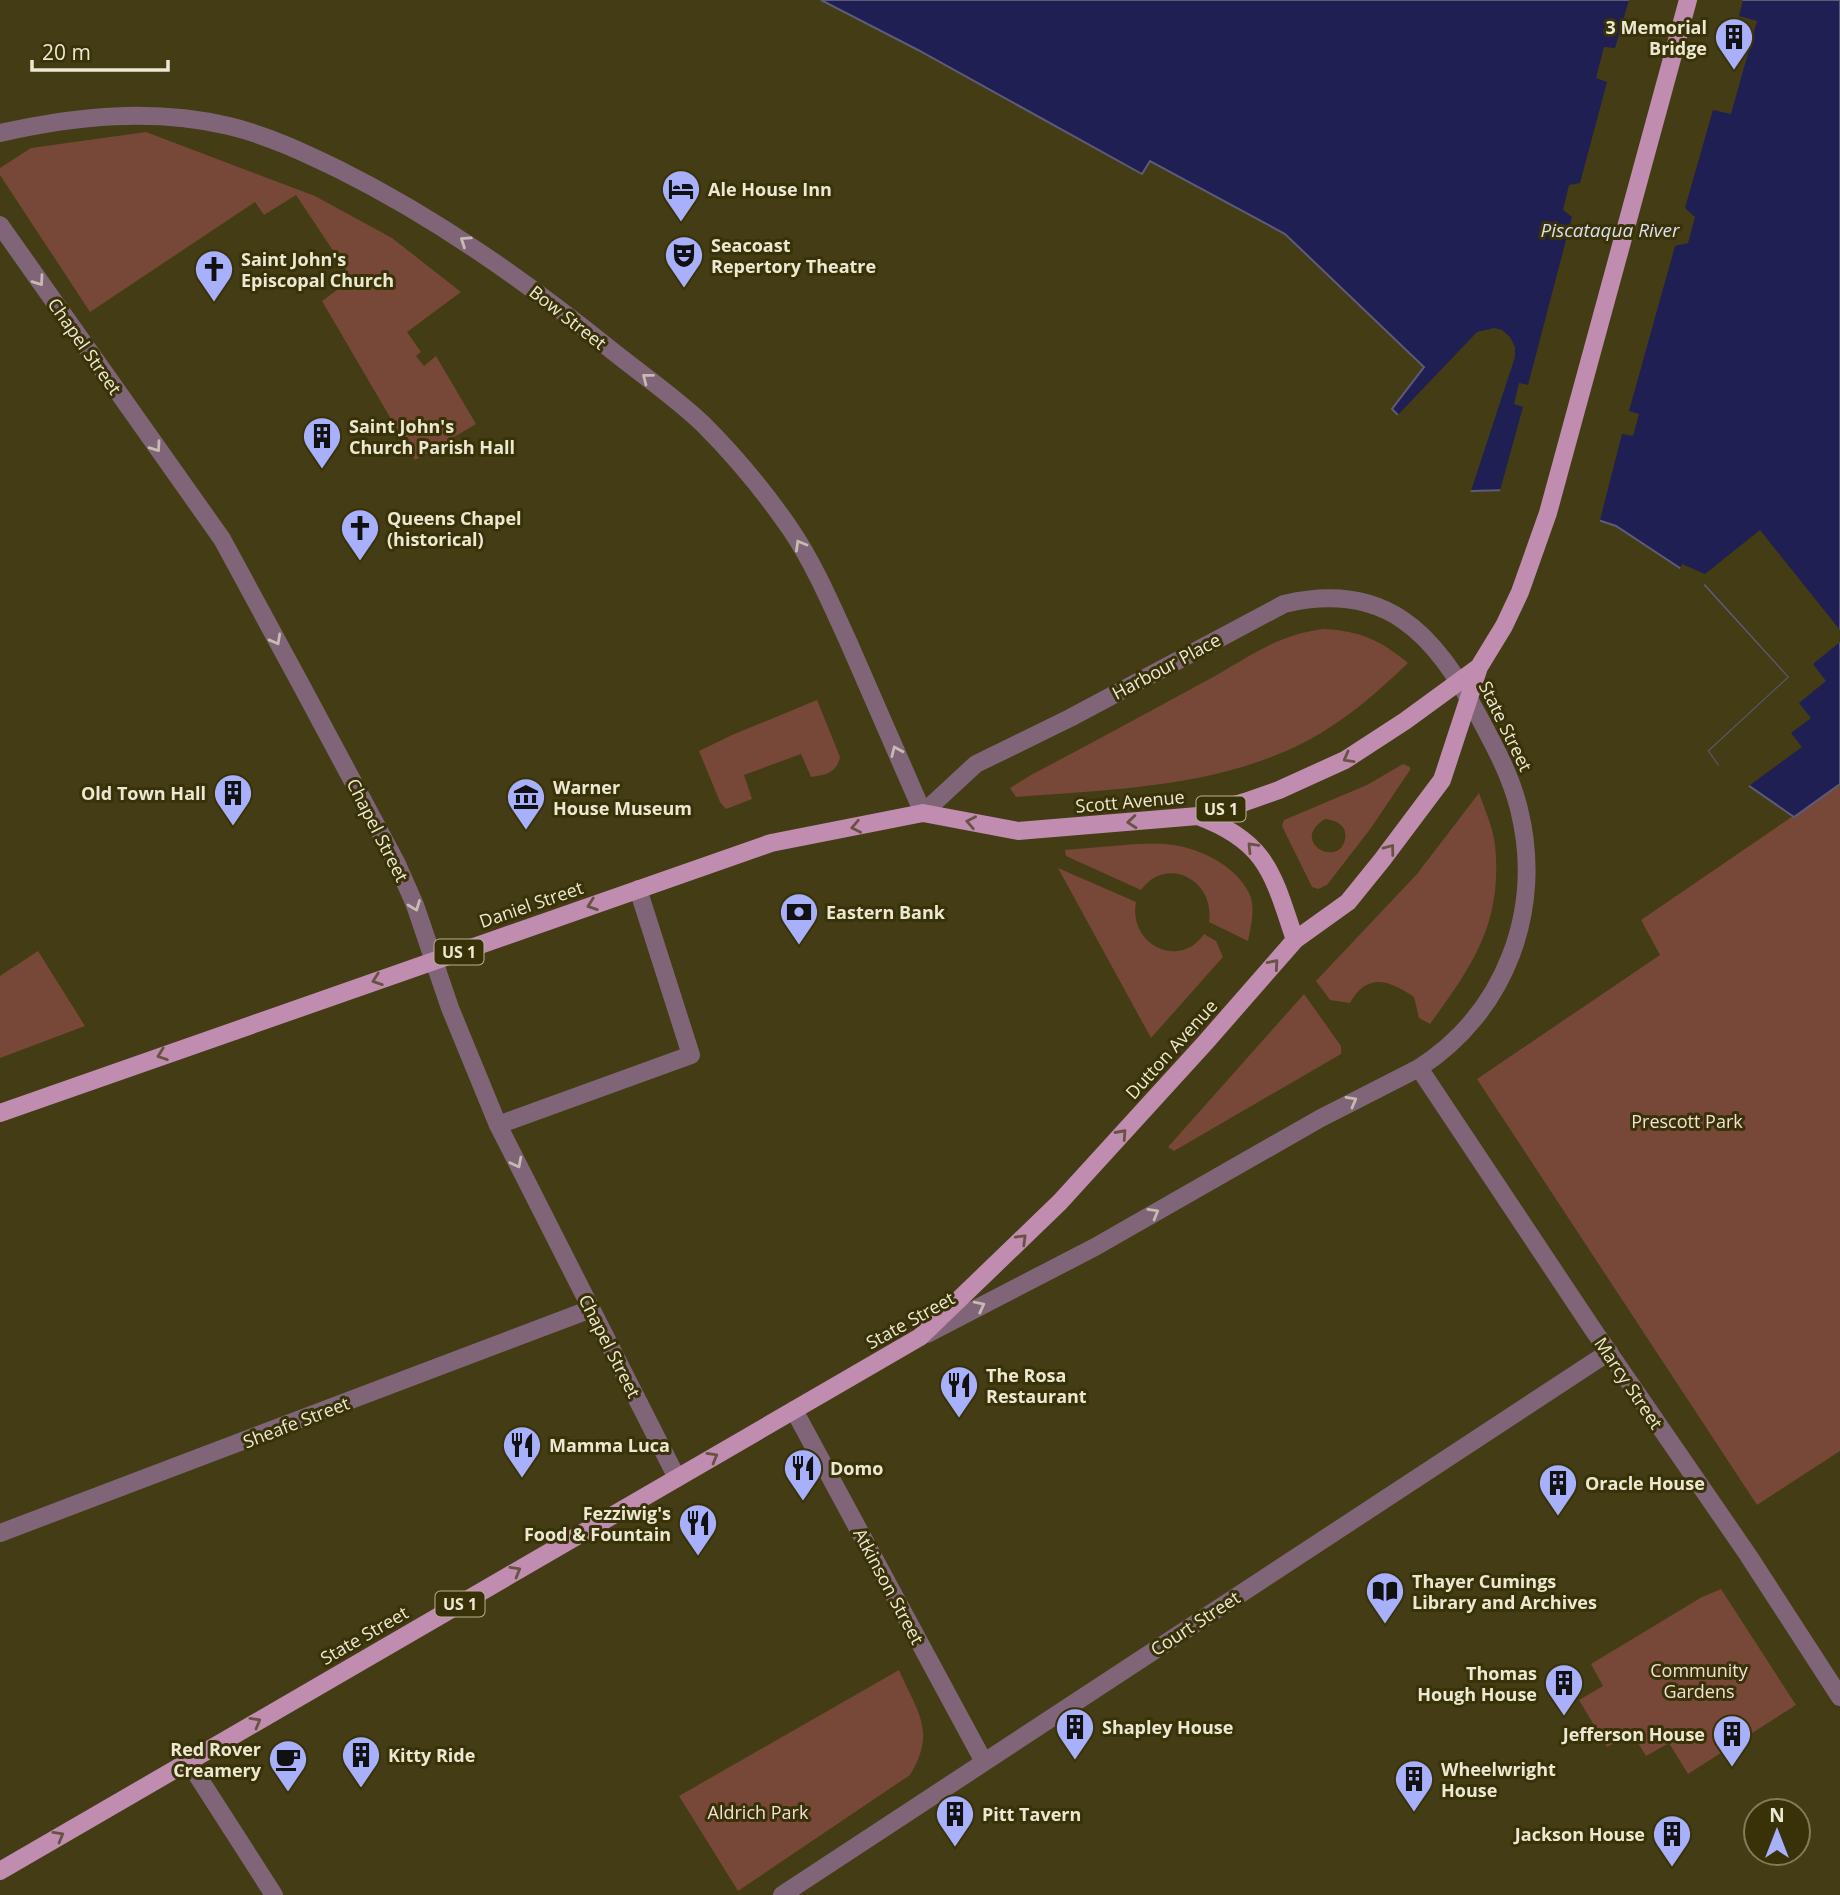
<svg xmlns="http://www.w3.org/2000/svg" width="1840" height="1895" font-family="'Open Sans',sans-serif">
	<style>
		.green { fill: #774737; fill-rule: evenodd }
		.water { fill: #201f53; stroke: #5d5b79; stroke-width: 2 }
		.pier { fill: #443c14 }
		.lines { fill: none; stroke-linecap: round; stroke-linejoin: round }
		.pedestrian { stroke: #7f6577; stroke-width: 18 }
		.minor { stroke: #7f6577; stroke-width: 18 }
		.tertiary { stroke: #7f6577; stroke-width: 18 }
		.primary { stroke: #c08caf; stroke-width: 18 }
		.oneway { stroke: #c6bab2 }
		.oneway2 { stroke: #685242 }
		.labels { text-anchor: middle; dominant-baseline: central; stroke-width: 6; stroke-linejoin: round; paint-order: stroke }
		.shield { fill: #393208; stroke: #b6b195; stroke-width: 2 }
		.shield-label { font-size: 16px; font-weight: bold; fill: #ece8d2 }
		.poi-label { font-size: 18px; font-weight: bold; fill: #ece8d2; stroke: #393208; text-anchor: start }
		.street-label { font-size: 18px; fill: #ece8d2; stroke: #393208 }
		.park-label { font-size: 18px; fill: #f4dfd8; stroke: #393208 }
		.water-label { font-size: 19px; font-style: italic; fill: #dbdef0; stroke: #393208 }
	</style>
	<rect width="100%" height="100%" fill="#443c14"/>
	<path class="green" d="M146 132 315 196 392 238 461 292 407 332 421 352 416 356 424 366 436 356 476 424 415 460 322 301 352 279 296 195 264 215 255 202 90 312 0 175V168L31 148Z
		M1324 629C1361 631 1380 640 1408 663 1381 689 1354 713 1321 733 1231 787 1118 789 1016 797L1010 788 1031 775C1088 745 1145 714 1202 683 1245 660 1274 635 1324 629Z
		M817 700 840 757C837 773 825 775 811 777L801 754 744 775 752 799 726 809 720 802 699 751 732 735Z
		M1403 764 1410 767V770L1371 828 1327 885 1318 889 1312 887 1282 826 1284 820 1367 785ZM1325 819C1336 820 1348 826 1345 839 1340 869 1288 842 1325 819Z
		M1840 784V1451L1757 1505 1477 1079 1660 955 1641 920Z
		M1479 793C1485 810 1493 828 1495 845 1503 922 1473 965 1430 1024L1419 1018 1414 997C1389 980 1367 972 1350 1003L1330 1000 1316 981 1417 874Z
		M1136 844C1150 844 1166 843 1179 846 1205 851 1237 868 1249 893 1256 907 1251 926 1248 941L1209 922C1215 879 1166 855 1141 890L1066 856 1065 850Z
		M1058 868 1136 902C1128 945 1180 970 1204 934L1216 941 1223 957 1151 1038Z
		M38 951 85 1026 0 1058V976Z
		M1304 994 1341 1046V1054L1174 1151 1168 1147Z
		M1721 1589 1796 1705 1688 1774 1669 1743 1646 1756 1632 1733 1607 1747 1579 1700 1603 1686 1591 1664 1702 1597Z
		M899 1670C917 1712 937 1731 910 1775L738 1891 679 1796Z"/>
	<path class="water" d="M821 0H1840V784L1794 817 1719 765 1709 751 1789 677 1704 584 1616 526 1509 490 1471 491 1392 409 1424 367 1285 234 1150 161 1142 174 918 50Z"/>
	<path class="pier" d="M1629 0H1743L1739 16 1757 21 1731 114 1713 110 1685 208 1695 217 1688 243 1675 246 1629 411 1639 414 1633 436 1622 434 1599 524 1508 493 1499 494 1523 407 1514 404 1519 383 1528 385 1572 217 1563 210 1569 185 1580 183 1607 82 1596 78 1604 47 1615 48Z
		M1494 328 1502 330 1510 337 1515 347V357L1471 491 1468 493 1395 418 1477 332Z
		M1760 530 1840 630V642L1813 664 1826 681 1799 703 1811 718 1791 733 1802 747 1746 788 1717 767 1719 765 1709 751 1789 677 1705 584 1701 586 1679 571 1682 564 1705 574Z"/>
	<g class="lines">
		<path class="pedestrian" d="M498 1125 691 1055 638 889"/>
		<path class="minor" d="M0 133C76 116 152 108 229 126 267 135 305 153 340 170 438 219 525 281 610 349 641 374 675 397 703 424 735 456 765 492 791 530 814 564 831 604 848 641 873 698 898 756 923 813L976 764 1070 718 1284 604C1386 580 1434 633 1479 717 1495 747 1511 776 1519 809 1544 909 1506 1012 1419 1068
			M0 225 222 539 299 681 397 864 415 905 450 1008 498 1125 677 1478
			M794 1410 984 1762
			M0 1533 591 1309
			M188 1761 274 1895
			M782 1895 1609 1352"/>
		<path class="tertiary" d="M927 1334 1095 1247 1321 1118 1419 1068 1592 1328 1748 1555 1840 1697"/>
		<path class="primary" d="M1198 816C1268 842 1273 875 1295 940
			M0 1113 771 843 923 813 1018 831 1198 816 1245 802 1279 790 1345 760 1405 721 1479 667
			M0 1871 920 1337 1060 1202 1205 1043 1295 940 1348 902 1382 860 1442 780 1479 667 1504 626 1520 592 1548 513 1688 0"/>
	</g>
	<defs><path id="oneway-chevron" d="M-2-3.5L2.5 0L-2 3.5" fill="none" stroke-width="1.6" stroke-linecap="round" stroke-linejoin="round" transform="scale(1.75)"/></defs>
	<g class="oneway">
		<use href="#oneway-chevron" transform="translate(465 241) rotate(-146)"/>
		<use href="#oneway-chevron" transform="translate(39 281) rotate(55)"/>
		<use href="#oneway-chevron" transform="translate(647 378) rotate(-142)"/>
		<use href="#oneway-chevron" transform="translate(156 447) rotate(55)"/>
		<use href="#oneway-chevron" transform="translate(800 545) rotate(-120)"/>
		<use href="#oneway-chevron" transform="translate(276 640) rotate(61)"/>
		<use href="#oneway-chevron" transform="translate(896 751) rotate(-114)"/>
		<use href="#oneway-chevron" transform="translate(415 906) rotate(69)"/>
		<use href="#oneway-chevron" transform="translate(1352 1101) rotate(-29)"/>
		<use href="#oneway-chevron" transform="translate(517 1163) rotate(63)"/>
		<use href="#oneway-chevron" transform="translate(1154 1213) rotate(-30)"/>
		<use href="#oneway-chevron" transform="translate(980 1306) rotate(-27)"/>
	</g>
	<g class="oneway2">
		<use href="#oneway-chevron" transform="translate(1348 758) rotate(151)"/>
		<use href="#oneway-chevron" transform="translate(971 822) rotate(-169)"/>
		<use href="#oneway-chevron" transform="translate(1132 822) rotate(175)"/>
		<use href="#oneway-chevron" transform="translate(856 827) rotate(169)"/>
		<use href="#oneway-chevron" transform="translate(1252 847) rotate(-134)"/>
		<use href="#oneway-chevron" transform="translate(1390 849) rotate(-53)"/>
		<use href="#oneway-chevron" transform="translate(592 905) rotate(161)"/>
		<use href="#oneway-chevron" transform="translate(1274 964) rotate(-49)"/>
		<use href="#oneway-chevron" transform="translate(377 980) rotate(161)"/>
		<use href="#oneway-chevron" transform="translate(162 1055) rotate(160)"/>
		<use href="#oneway-chevron" transform="translate(1122 1134) rotate(-48)"/>
		<use href="#oneway-chevron" transform="translate(1022 1239) rotate(-44)"/>
		<use href="#oneway-chevron" transform="translate(713 1457) rotate(-30)"/>
		<use href="#oneway-chevron" transform="translate(516 1571) rotate(-30)"/>
		<use href="#oneway-chevron" transform="translate(256 1722) rotate(-30)"/>
		<use href="#oneway-chevron" transform="translate(59 1836) rotate(-30)"/>
	</g>
	<defs>
		<g id="building-pin" transform="scale(2.0125)"><path d="M0 17L-7.5 6A9.5 9.5 0 1 1 7.5 6Z" fill="#a8b0fc" stroke="#393208"/><path d="M-4-6H4V6H1V3H-1V6H-4ZM-2.5-4.3h1.7v1.8h-1.7ZM.8-4.3h1.7v1.8H.8ZM-2.5-1h1.7V.8h-1.7ZM.8-1h1.7V.8H.8Z" fill="#111"/></g>
		<g id="hotel-pin" transform="scale(2.0125)"><path d="M0 17L-7.5 6A9.5 9.5 0 1 1 7.5 6Z" fill="#a8b0fc" stroke="#393208"/><path d="M-6-4.5h1.5V1H6V5H4.5V3h-9V5H-6ZM-4 0a1.8 1.8 0 1 1 3.6 0ZM.5 0V-2.5h3Q6-2.5 6 0Z" fill="#111"/></g>
		<g id="theatre-pin" transform="scale(2.0125)"><path d="M0 17L-7.5 6A9.5 9.5 0 1 1 7.5 6Z" fill="#a8b0fc" stroke="#393208"/><path d="M-5-5.5Q0-4 5-5.5V0Q5 5 0 6Q-5 5-5 0ZM-3.3-2.5H-1v1.5H-3.3ZM1-2.5H3.3v1.5H1ZM-2.8 1Q0 5.5 2.8 1Z" fill="#111"/></g>
		<g id="church-pin" transform="scale(2.0125)"><path d="M0 17L-7.5 6A9.5 9.5 0 1 1 7.5 6Z" fill="#a8b0fc" stroke="#393208"/><path d="M-1.2-6h2.4v3.5h3.3v2.4h-3.3V6h-2.4V-.1h-3.3v-2.4h3.3Z" fill="#111"/></g>
		<g id="museum-pin" transform="scale(2.0125)"><path d="M0 17L-7.5 6A9.5 9.5 0 1 1 7.5 6Z" fill="#a8b0fc" stroke="#393208"/><path d="M0-6L6-3V-2H-6V-3ZM-5-1h2V3h-2ZM-1-1h2V3h-2ZM3-1h2V3H3ZM-6 4H6V6H-6Z" fill="#111"/></g>
		<g id="bank-pin" transform="scale(2.0125)"><path d="M0 17L-7.5 6A9.5 9.5 0 1 1 7.5 6Z" fill="#a8b0fc" stroke="#393208"/><path d="M-6-4H6V4H-6ZM0-2.3a2.3 2.3 0 1 0 0 4.6a2.3 2.3 0 1 0 0-4.6Z" fill="#111"/></g>
		<g id="restaurant-pin" transform="scale(2.0125)"><path d="M0 17L-7.5 6A9.5 9.5 0 1 1 7.5 6Z" fill="#a8b0fc" stroke="#393208"/><path d="M-5-6h1v4h1v-4h1v4h1v-4h1v5L-1.5 .5V6h-2V.5L-5-1ZM5-6V6H3V1.5H1.5Q1.5-4 5-6Z" fill="#111"/></g>
		<g id="library-pin" transform="scale(2.0125)"><path d="M0 17L-7.5 6A9.5 9.5 0 1 1 7.5 6Z" fill="#a8b0fc" stroke="#393208"/><path d="M-6-4Q-3-5.5-.7-3.5V5Q-3 3-6 4ZM6-4Q3-5.5 .7-3.5V5Q3 3 6 4Z" fill="#111"/></g>
		<g id="cafe-pin" transform="scale(2.0125)"><path d="M0 17L-7.5 6A9.5 9.5 0 1 1 7.5 6Z" fill="#a8b0fc" stroke="#393208"/><path d="M-5.5-4.5H6V0H3Q3 3.5 0 3.5H-2.5Q-5.5 3.5-5.5 0ZM3-3.2v2h1.7v-2ZM-6 4.5H4V6H-6Z" fill="#111"/></g>
	</defs>
	<g fill-rule="evenodd">
		<use href="#building-pin" x="1734" y="37"/>
		<use href="#hotel-pin" x="681" y="189"/>
		<use href="#theatre-pin" x="684" y="255"/>
		<use href="#church-pin" x="214" y="269"/>
		<use href="#building-pin" x="322" y="436"/>
		<use href="#church-pin" x="360" y="528"/>
		<use href="#building-pin" x="233" y="793"/>
		<use href="#museum-pin" x="526" y="797"/>
		<use href="#bank-pin" x="799" y="912"/>
		<use href="#restaurant-pin" x="959" y="1385"/>
		<use href="#restaurant-pin" x="522" y="1445"/>
		<use href="#restaurant-pin" x="803" y="1468"/>
		<use href="#building-pin" x="1558" y="1483"/>
		<use href="#restaurant-pin" x="698" y="1523"/>
		<use href="#library-pin" x="1385" y="1591"/>
		<use href="#building-pin" x="1564" y="1683"/>
		<use href="#building-pin" x="1075" y="1727"/>
		<use href="#building-pin" x="1732" y="1734"/>
		<use href="#building-pin" x="361" y="1755"/>
		<use href="#cafe-pin" x="288" y="1759"/>
		<use href="#building-pin" x="1414" y="1779"/>
		<use href="#building-pin" x="955" y="1814"/>
		<use href="#building-pin" x="1672" y="1834"/>
	</g>
	<g class="labels">
		<g class="shield">
			<rect x="1196.5" y="796.5" width="49" height="25" rx="5"/>
			<rect x="434.5" y="939.5" width="49" height="25" rx="5"/>
			<rect x="435.5" y="1591.5" width="49" height="25" rx="5"/>
		</g>
		<g class="shield-label">
			<text x="1221" y="809">US 1</text>
			<text x="459" y="952">US 1</text>
			<text x="460" y="1604">US 1</text>
		</g>
		<g class="poi-label">
			<text x="1707" y="27" text-anchor="end">3 Memorial<tspan x="1707" dy="21">Bridge</tspan></text>
			<text x="708" y="189">Ale House Inn</text>
			<text x="711" y="245">Seacoast<tspan x="711" dy="21">Repertory Theatre</tspan></text>
			<text x="241" y="259">Saint John's<tspan x="241" dy="21">Episcopal Church</tspan></text>
			<text x="349" y="426">Saint John's<tspan x="349" dy="21">Church Parish Hall</tspan></text>
			<text x="387" y="518">Queens Chapel<tspan x="387" dy="21">(historical)</tspan></text>
			<text x="553" y="787">Warner<tspan x="553" dy="21">House Museum</tspan></text>
			<text x="206" y="793" text-anchor="end">Old Town Hall</text>
			<text x="826" y="912">Eastern Bank</text>
			<text x="986" y="1375">The Rosa<tspan x="986" dy="21">Restaurant</tspan></text>
			<text x="549" y="1445">Mamma Luca</text>
			<text x="830" y="1468">Domo</text>
			<text x="1585" y="1483">Oracle House</text>
			<text x="671" y="1513" text-anchor="end">Fezziwig's<tspan x="671" dy="21">Food &amp; Fountain</tspan></text>
			<text x="1412" y="1581">Thayer Cumings<tspan x="1412" dy="21">Library and Archives</tspan></text>
			<text x="1537" y="1673" text-anchor="end">Thomas<tspan x="1537" dy="21">Hough House</tspan></text>
			<text x="1102" y="1727">Shapley House</text>
			<text x="1705" y="1734" text-anchor="end">Jefferson House</text>
			<text x="261" y="1749" text-anchor="end">Red Rover<tspan x="261" dy="21">Creamery</tspan></text>
			<text x="388" y="1755">Kitty Ride</text>
			<text x="1441" y="1769">Wheelwright<tspan x="1441" dy="21">House</tspan></text>
			<text x="982" y="1814">Pitt Tavern</text>
			<text x="1645" y="1834" text-anchor="end">Jackson House</text>
		</g>
		<g class="street-label">
			<text transform="translate(568 317) rotate(38)">Bow Street</text>
			<text transform="translate(85 346) rotate(55)">Chapel Street</text>
			<text transform="translate(1166 666) rotate(-28)">Harbour Place</text>
			<text transform="translate(1506 726) rotate(64)">State Street</text>
			<text transform="translate(1130 801) rotate(-5)">Scott Avenue</text>
			<text transform="translate(378 830) rotate(63)">Chapel Street</text>
			<text transform="translate(531 904) rotate(-19)">Daniel Street</text>
			<text transform="translate(1171 1049) rotate(-48)">Dutton Avenue</text>
			<text transform="translate(910 1320) rotate(-29)">State Street</text>
			<text transform="translate(610 1346) rotate(63)">Chapel Street</text>
			<text transform="translate(1629 1383) rotate(56)">Marcy Street</text>
			<text transform="translate(296 1422) rotate(-21)">Sheafe Street</text>
			<text transform="translate(889 1586) rotate(62)">Atkinson Street</text>
			<text transform="translate(1195 1623) rotate(-33)">Court Street</text>
			<text transform="translate(364 1635) rotate(-30)">State Street</text>
		</g>
		<g class="park-label">
			<text x="1687" y="1121">Prescott Park</text>
			<text x="1699" y="1670">Community<tspan x="1699" dy="21">Gardens</tspan></text>
			<text x="758" y="1812">Aldrich Park</text>
		</g>
		<g class="water-label">
			<text x="1610" y="230">Piscataqua River</text>
		</g>
	</g>
	<g transform="translate(1777 1832)"><circle r="33" fill="#393208" stroke="#817b59" stroke-width="2"/>
	<path d="M0-5L12 26L0 18L-12 26Z" fill="#a8b0fc"/>
	<text y="-10" font-size="19" font-weight="bold" text-anchor="middle" fill="#ece8d2">N</text>
	</g>
	<path d="M32 60v10h136v-10" fill="none" stroke="#ece8d2" stroke-width="3.5"/>
	<text x="42" y="60" font-size="21" fill="#ece8d2" stroke="#393208" stroke-width="5" paint-order="stroke">20 m</text>
</svg>
